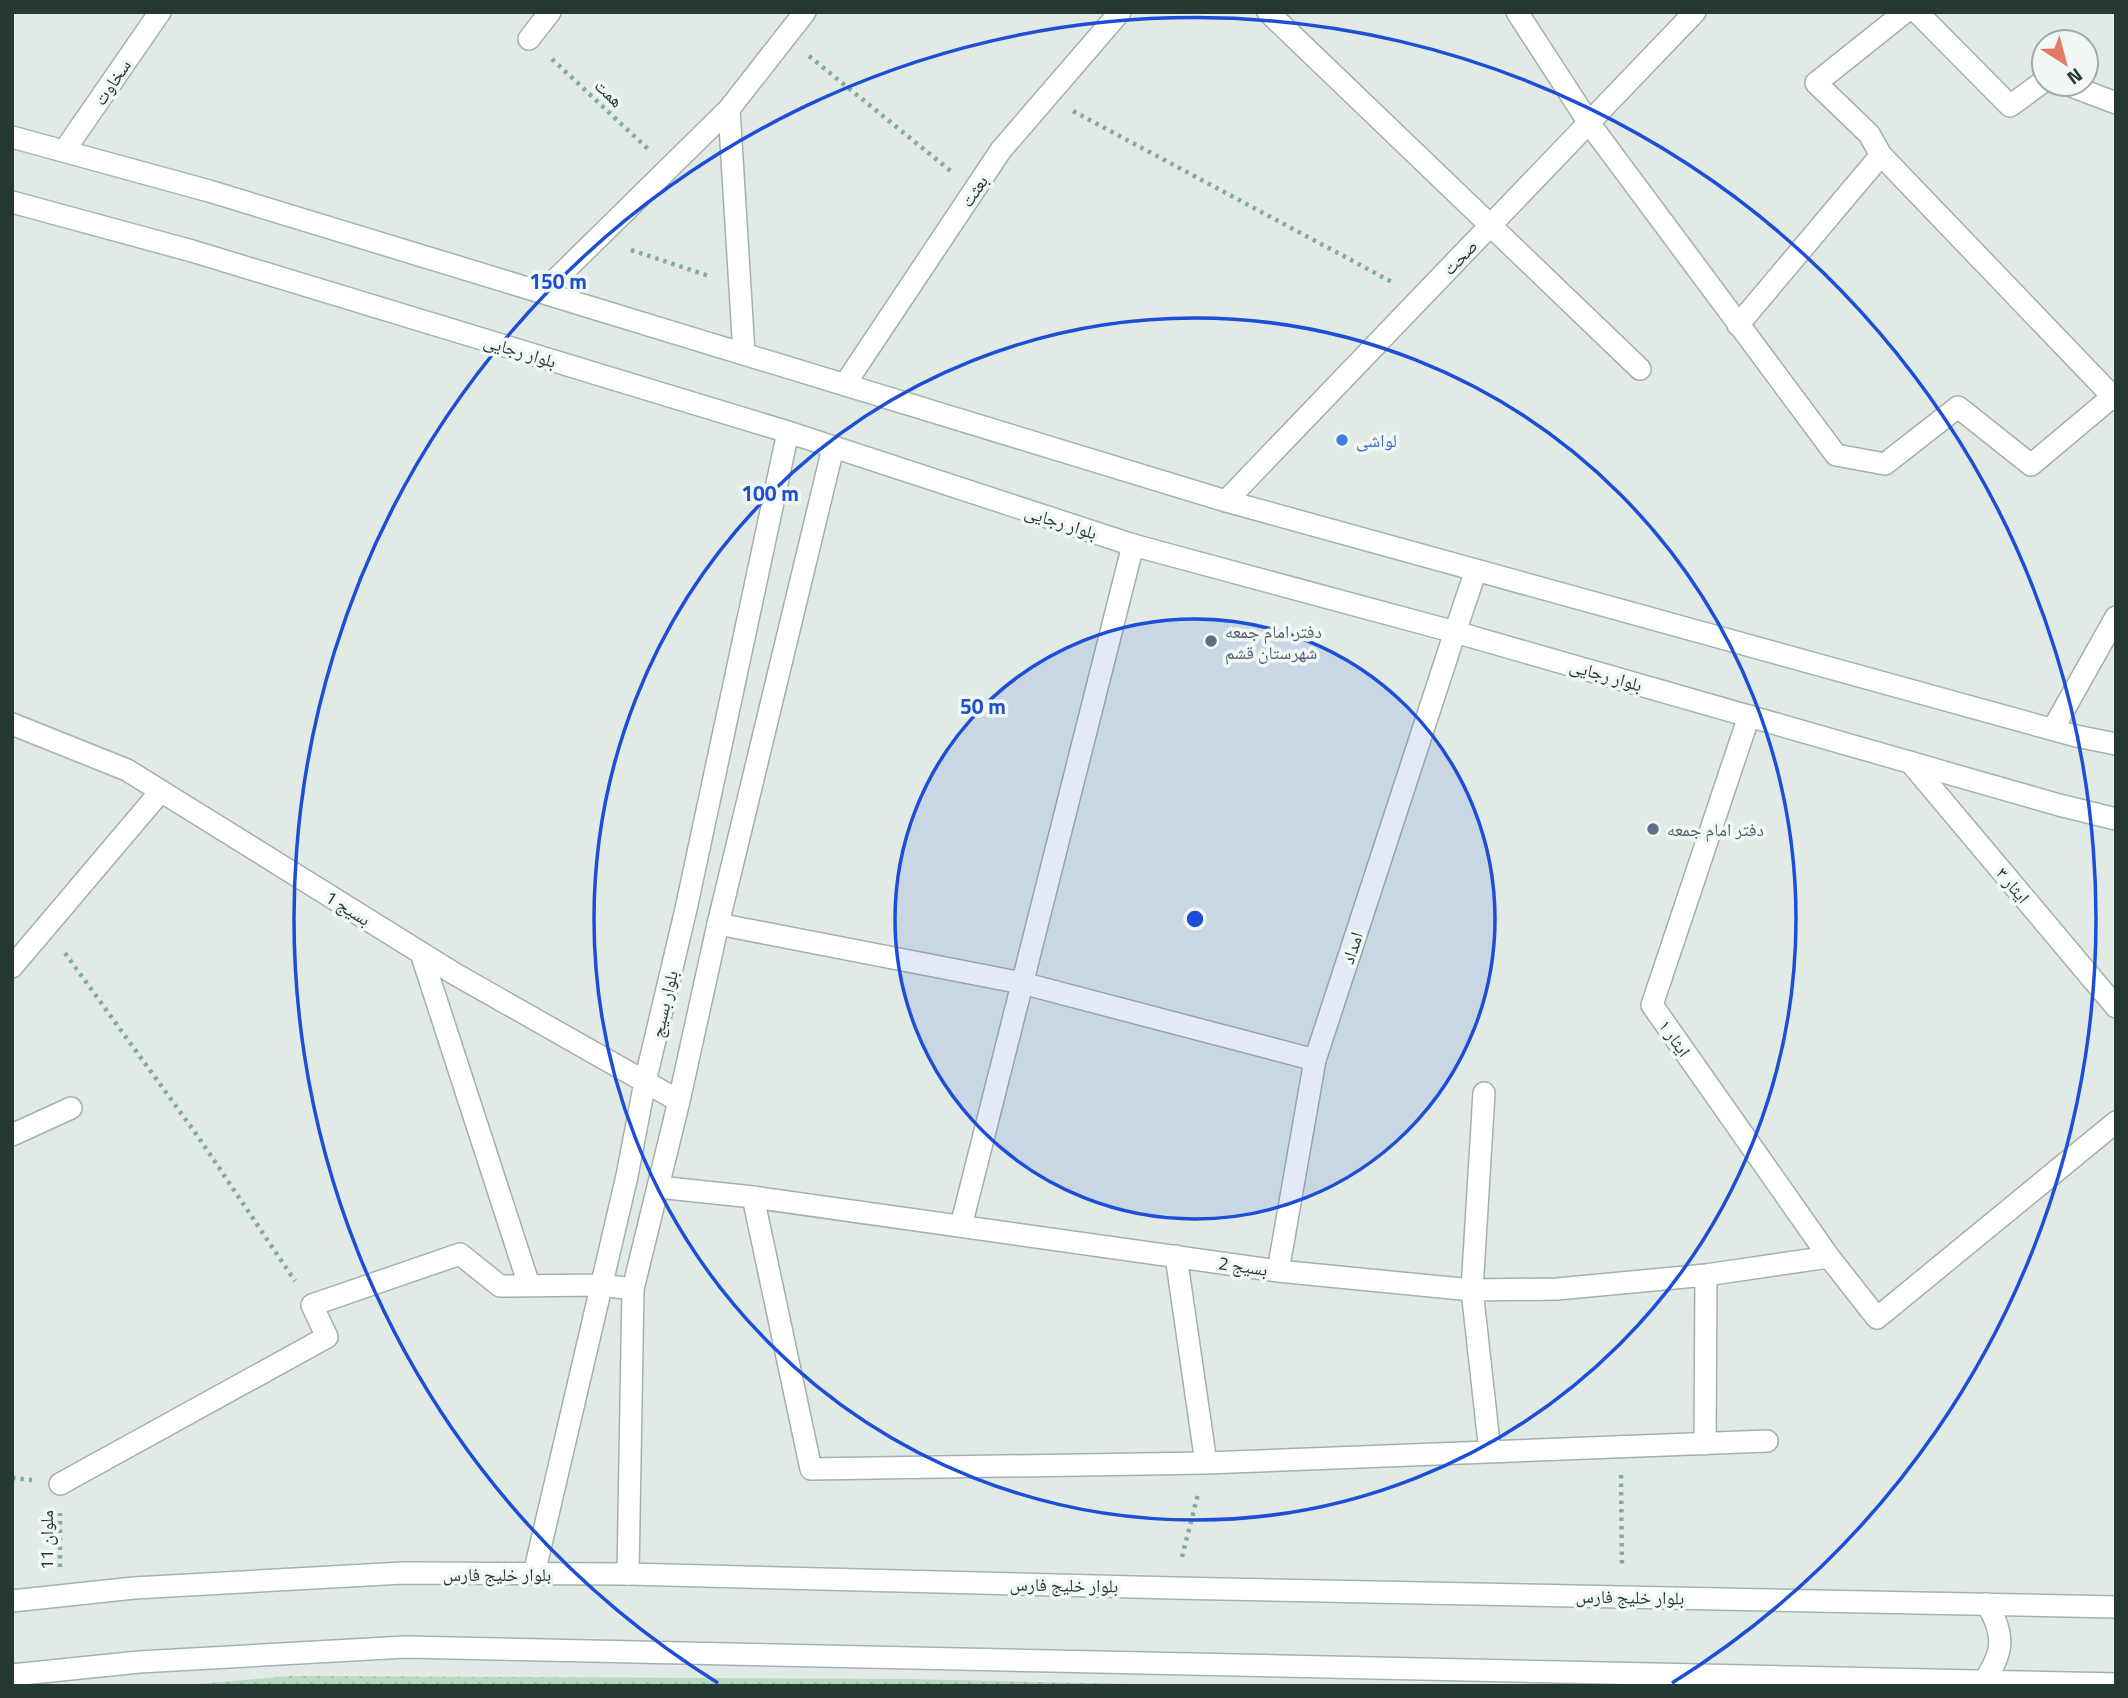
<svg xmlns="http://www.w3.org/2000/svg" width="2128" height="1698" font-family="'Titillium Web','Noto Naskh Arabic',sans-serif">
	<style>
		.park { fill: url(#park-dots) }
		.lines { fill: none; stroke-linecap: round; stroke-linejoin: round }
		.service-casing { stroke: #a4b1ab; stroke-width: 24 }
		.minor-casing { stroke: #a4b1ab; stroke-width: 24 }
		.secondary-casing { stroke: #a1b5ac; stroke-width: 24 }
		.path { stroke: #84ab9b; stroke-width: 4.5; stroke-dasharray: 3.5 5; stroke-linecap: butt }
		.service { stroke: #fff; stroke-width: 21 }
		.minor { stroke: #fff; stroke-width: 21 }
		.secondary { stroke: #fff; stroke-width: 21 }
		.ring { fill: none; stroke: #1d4ed8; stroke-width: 3.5 }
		.shop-dot { fill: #3f7fe0; stroke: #f1f7f3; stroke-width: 2.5 }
		.service-dot { fill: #5c6f8a; stroke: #f1f7f3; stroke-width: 2.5 }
		.labels { text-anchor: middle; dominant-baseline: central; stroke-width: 7; stroke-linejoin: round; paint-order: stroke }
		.street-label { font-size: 18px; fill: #233931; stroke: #f1f7f3 }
		.shop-label { font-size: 18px; fill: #366cbe; stroke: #f1f7f3; text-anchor: start }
		.service-label { font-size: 18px; fill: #4e5e75; stroke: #f1f7f3; text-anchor: start }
		.centre { fill: #1d4ed8; stroke: #f1f7f3; stroke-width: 3.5 }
		.ring-label { font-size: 21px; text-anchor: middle; font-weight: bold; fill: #1d4ed8; stroke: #f1f7f3; stroke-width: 7; stroke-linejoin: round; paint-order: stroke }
	</style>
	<defs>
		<pattern id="park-dots" width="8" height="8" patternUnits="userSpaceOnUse" patternTransform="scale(1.75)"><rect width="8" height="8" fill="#bbd9c1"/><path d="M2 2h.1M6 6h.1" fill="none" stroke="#a0bba6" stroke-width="1.8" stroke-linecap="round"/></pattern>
	</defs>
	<rect width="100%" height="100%" fill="#e1eae5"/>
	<path class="park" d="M291 1676 905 1679 1232 1686H175Z"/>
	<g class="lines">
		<g class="service-casing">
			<path id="service" d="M1917 12 2010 106 2044 81
				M2066 84 2116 103
				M845 384 1001 150 1120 12
				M718 924 1022 983 1315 1060
				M961 1226 1133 545"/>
		</g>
		<g class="minor-casing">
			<path id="minor" d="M1268 12 1640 369
				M1517 12 1589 123 1836 455 1885 464 1958 407 2031 465 2112 397
				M1905 12 1816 83 1869 134 1881 155 2116 400
				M529 39 550 12
				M729 109 744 353
				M64 151 160 12
				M543 292 729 109 805 12
				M1738 325 1881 155
				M1226 501 1695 12
				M1749 716 1652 1005 1829 1257 1877 1318 2116 1122
				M12 724 127 770 455 974 679 1101
				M2053 729 2116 617
				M1910 762 2116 1007
				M421 953 529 1285
				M12 967 161 791
				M1484 1093 1472 1290 1490 1452
				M12 1135 71 1108
				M658 1187 753 1197 1278 1271 1472 1290 1557 1289 1706 1275 1829 1257
				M753 1197 811 1469 1206 1463 1767 1441
				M1176 1256 1206 1463
				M1278 1271 1315 1060 1455 632
				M1705 1444 1706 1275
				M60 1484 327 1337 312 1305 460 1254 500 1286 601 1285 633 1289
				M534 1574 627 1176 645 1082 686 909 788 432
				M628 1574 633 1289 679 1101 718 924 833 448"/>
		</g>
		<g class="secondary-casing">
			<path id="secondary" d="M12 137 209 191 1226 501 2076 736 2116 744
				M12 202 192 251 788 432 1133 545 1455 632 2059 805 2116 819
				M1455 632 1476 570
				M12 1601 134 1588 403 1573 628 1574 1174 1588 2116 1607
				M12 1675 139 1662 405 1647 2116 1684
				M1984 1681C2004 1652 2005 1635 1987 1604"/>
		</g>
		<path class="path" d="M809 56 952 172
			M552 59 648 149
			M1073 111 1392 282
			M631 250 709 276
			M65 953 199 1138 295 1281
			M1621 1475 1622 1568
			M12 1478 32 1480
			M1182 1557 1198 1494
			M60 1567V1513"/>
		<use href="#service" class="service"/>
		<use href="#minor" class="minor"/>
		<use href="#secondary" class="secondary"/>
	</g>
	<circle cx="1195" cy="919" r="300" fill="#1d4ed8" fill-opacity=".12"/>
	<g class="ring">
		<circle cx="1195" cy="919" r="300"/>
		<circle cx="1195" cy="919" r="601"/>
		<path d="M718 1683A901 901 0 1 1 1672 1683"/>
	</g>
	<circle class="shop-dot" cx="1342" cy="440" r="7"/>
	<g class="service-dot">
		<circle cx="1211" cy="641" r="7"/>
		<circle cx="1653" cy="829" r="7"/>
	</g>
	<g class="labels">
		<g class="street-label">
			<text transform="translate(112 82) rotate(-56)">سخاوت</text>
			<text transform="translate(609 93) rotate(43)">همت</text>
			<text transform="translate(974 191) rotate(-56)">بعثت</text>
			<text transform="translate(1460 257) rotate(-46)">صحت</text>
			<text transform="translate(520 351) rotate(17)">بلوار رجایی</text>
			<text transform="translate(1061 522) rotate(18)">بلوار رجایی</text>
			<text transform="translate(1606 675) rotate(16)">بلوار رجایی</text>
			<text transform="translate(2013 885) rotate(50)">ایثار ۳</text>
			<text transform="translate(348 908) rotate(32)">بسیج 1</text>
			<text transform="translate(1352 948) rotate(-72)">امداد</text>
			<text transform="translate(664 1004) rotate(-77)">بلوار بسیج</text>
			<text transform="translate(1675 1038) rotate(55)">ایثار ۱</text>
			<text transform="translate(1243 1266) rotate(8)">بسیج 2</text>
			<text transform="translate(46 1540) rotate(-90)">ملوان 11</text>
			<text x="497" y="1574">بلوار خلیج فارس</text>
			<text transform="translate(1064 1585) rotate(1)">بلوار خلیج فارس</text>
			<text transform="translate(1630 1597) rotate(1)">بلوار خلیج فارس</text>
		</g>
		<g class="shop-label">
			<text x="1356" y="440">لواشی</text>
		</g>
		<g class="service-label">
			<text x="1225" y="631">دفتر امام جمعه<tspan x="1225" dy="21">شهرستان قشم</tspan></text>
			<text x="1667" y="829">دفتر امام جمعه</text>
		</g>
	</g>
	<circle cx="1195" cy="919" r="10" class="centre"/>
	<g class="ring-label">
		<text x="558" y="289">150 m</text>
		<text x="770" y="501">100 m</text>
		<text x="983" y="714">50 m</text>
	</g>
	<rect width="2128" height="1698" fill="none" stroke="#233931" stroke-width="28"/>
	<g transform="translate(2065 63) rotate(144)"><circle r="33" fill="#f1f7f3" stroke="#9faba5" stroke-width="2"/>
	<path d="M0-5L12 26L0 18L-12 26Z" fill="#e57964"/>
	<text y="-10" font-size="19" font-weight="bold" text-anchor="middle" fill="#233931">N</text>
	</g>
</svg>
